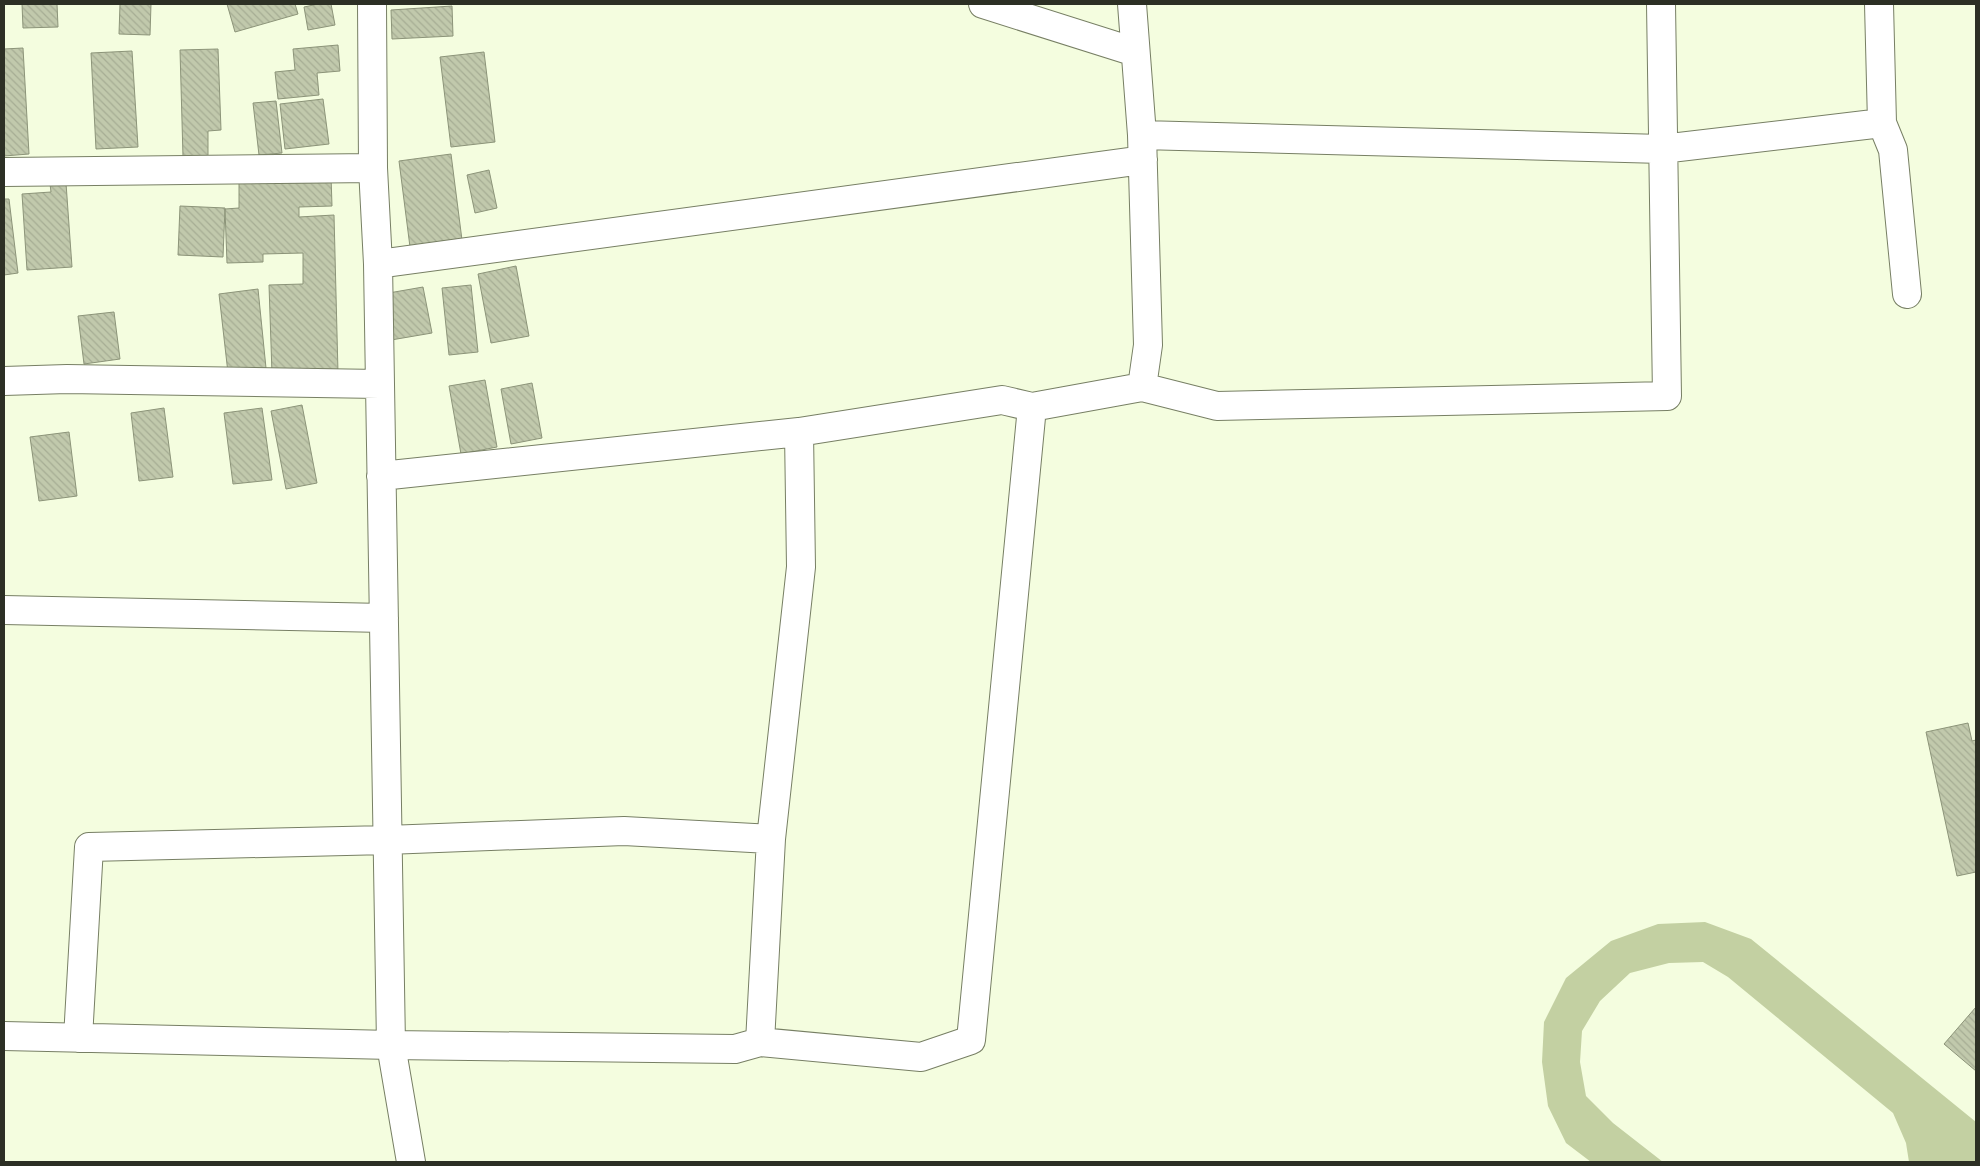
<svg xmlns="http://www.w3.org/2000/svg" width="1980" height="1166" font-family="'Sofia Sans Condensed',sans-serif">
	<style>
		.garden { fill: #c3d0a2 }
		.building { fill: url(#building-back-hatch); stroke: #8c9479 }
		.lines { fill: none; stroke-linecap: round; stroke-linejoin: round }
		.minor-casing { stroke: #777f64; stroke-width: 30 }
		.minor { stroke: #fff; stroke-width: 28 }
	</style>
	<defs>
		<pattern id="building-back-hatch" width="6" height="6" patternUnits="userSpaceOnUse" patternTransform="scale(1.25)"><rect width="6" height="6" fill="#c1c9ac"/><path d="M-1 5l2 2M0 0l6 6M5-1l2 2" fill="none" stroke="#a6ad94"/></pattern>
	</defs>
	<rect width="100%" height="100%" fill="#f4fddf"/>
	<path class="garden" d="M1705 922 1751 939 1976 1122V1162H1909L1906 1143 1893 1113 1728 977 1703 962 1669 963 1630 973 1600 1001 1582 1031 1580 1062 1586 1096 1613 1123 1663 1162H1591L1566 1143 1548 1106 1542 1062 1544 1022 1566 978 1611 941 1658 924Z"/>
	<path class="building" d="M22 4H57L58 27 23 28Z
		M120 4H151L150 35 119 34Z
		M227 4H295L298 14 235 32Z
		M318 4H331L335 25 308 30 304 7Z
		M452 6 453 36 392 39 391 10Z
		M338 45 340 71 317 73 319 95 278 99 275 72 295 70 293 49Z
		M23 48 29 154 4 156V49Z
		M218 49 221 130 208 131V156L183 157 180 50Z
		M132 51 138 147 96 149 91 53Z
		M484 52 495 142 451 147 440 57Z
		M323 99 329 144 285 149 280 104Z
		M276 101 282 153 259 155 253 103Z
		M451 154 462 240 410 247 399 161Z
		M489 170 497 208 475 213 467 175Z
		M331 176 332 206 299 207V217L334 215 338 373 272 374 269 285 303 284V253L263 254V262L227 263 225 209 239 208V179Z
		M66 183 72 267 27 270 22 194 51 192 50 184Z
		M4 199H9L18 273 4 275Z
		M180 206 225 208 223 257 178 255Z
		M516 266 529 336 491 343 478 274Z
		M471 285 478 352 449 355 442 288Z
		M423 287 432 333 391 340 383 294Z
		M258 289 266 368 228 373 219 294Z
		M114 312 120 359 84 364 78 316Z
		M485 380 497 447 461 454 449 386Z
		M532 383 542 438 511 444 501 389Z
		M302 405 317 483 286 489 271 411Z
		M164 408 173 477 139 481 131 413Z
		M262 408 272 480 233 484 224 413Z
		M69 432 77 496 39 501 30 437Z
		M1968 723 1972 741 1976 740V872L1957 876 1926 732Z
		M1976 1007V1071L1944 1044Z"/>
	<g class="lines">
		<g class="minor-casing">
			<path id="minor" d="M372 4 373 168 378 264 391 1045 411 1162
				M983 4 1135 52
				M1132 4 1142 135
				M1879 4 1882 123 1893 150 1907 294
				M4 172 373 168
				M378 264 1143 160
				M4 381 67 379 379 384
				M1142 387 1148 345 1142 135 1662 149 1882 123
				M381 476 799 432 1002 400 1032 407 1142 387 1217 406 1667 396 1661 4
				M4 610 384 618
				M4 1036 391 1045 735 1049 760 1042 921 1057 971 1040 1032 407
				M78 1038 89 847 387 840 624 831 771 839
				M760 1042 771 839 801 567 799 432"/>
		</g>
		<use href="#minor" class="minor"/>
	</g>
	<rect width="1980" height="1166" fill="none" stroke="#2c2f24" stroke-width="10"/>
</svg>
